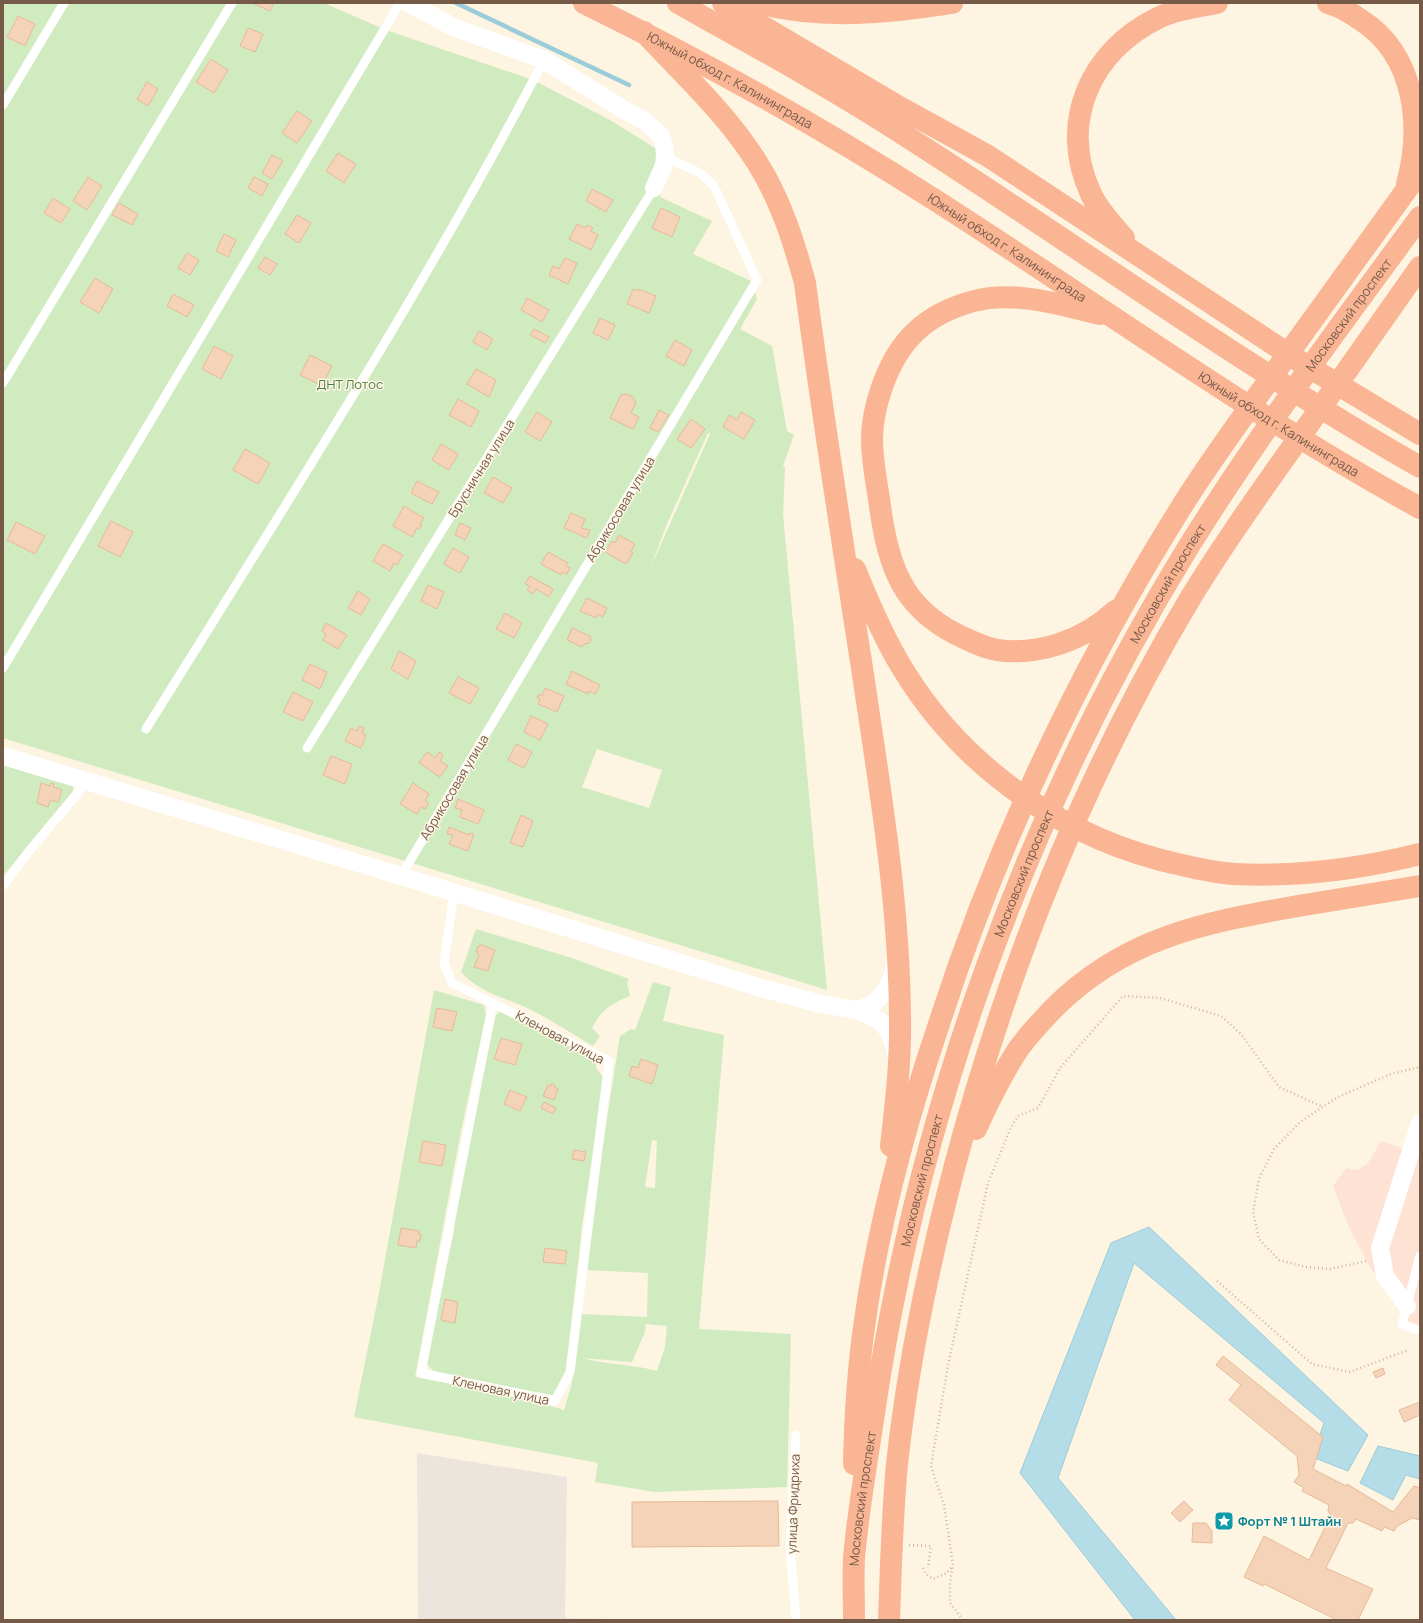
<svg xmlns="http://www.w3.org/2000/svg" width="1423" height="1623" font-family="Manrope,sans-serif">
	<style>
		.commercial { fill: #fee3d4 }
		.industrial { fill: #ece5dd }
		.green { fill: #cfebbf; fill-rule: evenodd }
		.water { fill: #b5dde7; stroke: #9bccd9 }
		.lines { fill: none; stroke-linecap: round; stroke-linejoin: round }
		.stream { stroke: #9bccd9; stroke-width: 4.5 }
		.building { fill: #f4d3b8; stroke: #e7ba97 }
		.path { stroke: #d8b69b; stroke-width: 2.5; stroke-dasharray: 1 3; stroke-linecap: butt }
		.lane { stroke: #fff; stroke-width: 9 }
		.street { stroke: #fff; stroke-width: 18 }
		.highway { stroke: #fab595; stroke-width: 22 }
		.labels { text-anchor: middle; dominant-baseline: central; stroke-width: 3; stroke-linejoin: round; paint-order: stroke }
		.street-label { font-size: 13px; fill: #755a47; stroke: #fff7e8 }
		.park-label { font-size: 13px; fill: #4d7c3f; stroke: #fff7e8 }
		.culture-label { font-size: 13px; font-weight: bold; fill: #0d838f; stroke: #fff7e8; text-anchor: start }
	</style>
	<rect width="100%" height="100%" fill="#fdf4e1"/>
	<path class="commercial" d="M1381 1141 1420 1154V1338L1368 1264 1347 1223 1333 1186 1346 1168 1358 1170 1368 1163Z"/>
	<path class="industrial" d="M417 1453 567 1477 565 1618 656 1620H418Z"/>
	<path class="green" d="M3 3H324L386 30 533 80 610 120 671 158 660 197 712 221 693 254 751 281 757 299 740 329 772 346 787 431 794 435 783 466 785 467 783 514 827 990 3 738ZM708 433 710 434 650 569 666 526ZM597 749 662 770 649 808 582 787Z
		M3 761 73 784V791L3 876Z
		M476 929 572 958 629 979 627 983 630 996C611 1004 602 1009 592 1028L600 1036 593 1046C571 1033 550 1019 527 1008 503 997 479 992 461 972Z
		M653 982 671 987 663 1021 724 1035 699 1329 791 1334 787 1487 655 1492 595 1482 598 1463 354 1417 378 1298 434 990 484 1005 486 1015 461 1131 415 1377 520 1397 564 1410 572 1383 581 1314 647 1317 648 1273 586 1270 597 1181 620 1036 631 1029 635 1030ZM652 1140 657 1141 655 1188 645 1187ZM646 1324 667 1326 665 1347 657 1371C633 1364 607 1365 582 1358L632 1362 645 1332Z
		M501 1010 596 1059V1068L604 1079 582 1226 566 1371 555 1394 552 1395 435 1373 426 1363 455 1227 453 1226 479 1098H478L496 1015Z"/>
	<path class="water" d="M1149 1227 1368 1435 1348 1471 1312 1457 1324 1423 1134 1263 1058 1478 1176 1620H1135L1020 1473 1111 1243Z
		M1378 1446 1420 1456V1479L1406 1475 1393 1500 1360 1483Z"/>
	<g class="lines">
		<path class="stream" d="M456 3 629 85"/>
	</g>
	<path class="building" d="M252 3H274L270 11Z
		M18 16 35 24 25 46 7 37Z
		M248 28 263 34 255 52 240 46Z
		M211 59 228 70 214 93 196 82Z
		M147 82 158 89 148 106 137 99Z
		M297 111 312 121 297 143 282 133Z
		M338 153 356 164 344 183 326 171Z
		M272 155 283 161 272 179 262 173Z
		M88 177 102 186 87 210 73 201Z
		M254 177 268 184 262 196 248 188Z
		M592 189 613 200 606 212 586 201Z
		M53 198 70 209 61 223 44 213Z
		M119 203 138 214 132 225 112 215Z
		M661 208 680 217 672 237 652 228Z
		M297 215 311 223 299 243 285 234Z
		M577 224 585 228 587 225 593 228 591 231 598 235 591 250 569 239Z
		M224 234 236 240 228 257 216 251Z
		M187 253 199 260 190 275 178 268Z
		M265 257 277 264 270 275 258 268Z
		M565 258 577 263 568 284 549 275 553 266 559 269Z
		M95 278 113 289 99 313 80 302Z
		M633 289 637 291 638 289 656 296 649 313 627 304Z
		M173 294 194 305 187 317 167 306Z
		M527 298 549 310 542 322 521 310Z
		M600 318 615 325 608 340 593 333Z
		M534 329 549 337 545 343 530 335Z
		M479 331 493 339 487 350 473 342Z
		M675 340 692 350 684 366 666 356Z
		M214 346 233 356 221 379 202 369Z
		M310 355 332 366 322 386 300 375Z
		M476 369 496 380 489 397 467 384Z
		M627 394 633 397 636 403 631 413 639 417 633 429 610 418 621 395Z
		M458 399 479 411 471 427 449 415Z
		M659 410 669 415 658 432 650 428Z
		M537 412 552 422 540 441 525 432Z
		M741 412 755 420 744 439 723 427 729 415 737 420Z
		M691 419 705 429 691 448 677 439Z
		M441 444 458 454 449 470 432 460Z
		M245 449 270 463 258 484 233 470Z
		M493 477 512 488 503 503 484 493Z
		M417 481 439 492 432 504 411 493Z
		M404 506 424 518 420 524 422 525 419 529 417 528 412 537 393 526Z
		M571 513 585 519 581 528 590 530 587 538 564 528Z
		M111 521 133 532 120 557 98 546Z
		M16 522 45 536 35 554 7 540Z
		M460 523 471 528 465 540 455 535Z
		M619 535 635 544 631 552 633 553 626 564 605 552 612 541 615 543Z
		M383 544 403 555 397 565 394 563 390 571 373 561Z
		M453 548 469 557 460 573 444 564Z
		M548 552 568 563 566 566 570 568 567 574 562 572 561 575 541 564Z
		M530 576 553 589 549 597 536 589 533 594 527 590 530 586 525 584Z
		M428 585 444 592 437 609 421 601Z
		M358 591 370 599 361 615 348 608Z
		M587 598 607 608 603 617 598 614 596 618 580 611Z
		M505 613 522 623 514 638 496 629Z
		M326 623 347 635 338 649 323 640 326 634 322 631Z
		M572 628 590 636 591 640 589 643 584 644 582 647 567 640Z
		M399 651 416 661 408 679 391 669Z
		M310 664 327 672 320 689 302 680Z
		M572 671 600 685 595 694 589 691 588 694 566 684Z
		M458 677 479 688 470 704 449 693Z
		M545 688 564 696 557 712 538 704 540 699 537 698 539 694 542 696Z
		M293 692 313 702 303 721 283 712Z
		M531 716 548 724 540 740 524 732Z
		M359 726 364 728 362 733 366 735 361 748 345 741 351 728 357 731Z
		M516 744 532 752 524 768 508 760Z
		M427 752 435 758 439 752 443 755 440 761 448 766 440 777 419 763Z
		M331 756 352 764 345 784 323 775Z
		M41 783 50 786 51 783 54 784 53 787 62 790 58 802 50 800 48 807 37 803Z
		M413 783 429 794 425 801 429 803 425 809 421 807 417 814 400 804Z
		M458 799 484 810 478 824 460 817 462 810 455 808Z
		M521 815 533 821 523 847 510 843Z
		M449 827 469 835V833L474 834 468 851 449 844 453 835 447 834Z
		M482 945 495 950 488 971 474 967 479 955 476 952 478 946Z
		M437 1008 457 1012 452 1031 433 1027Z
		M501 1038 522 1044 515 1065 494 1059Z
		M641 1059 658 1065 652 1084 629 1076 632 1066 638 1068Z
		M552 1083 555 1085 554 1087 558 1089 554 1100 543 1096 548 1085 551 1086Z
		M510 1090 527 1097 520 1111 504 1104Z
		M544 1102 556 1108 553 1114 541 1108Z
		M423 1141 446 1145 442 1166 419 1162Z
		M574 1150 586 1152 584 1161 572 1159Z
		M401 1228 419 1231 418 1234H421L420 1241H417L416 1248 398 1245Z
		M545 1248 567 1251 565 1264 543 1262Z
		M445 1299 458 1302 455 1323 441 1320Z
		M1223 1356 1323 1437 1313 1469 1346 1486 1347 1484 1393 1512 1414 1486 1420 1488V1520L1412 1518 1396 1527 1394 1531 1384 1527 1382 1531 1356 1519 1353 1523H1348L1326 1568 1373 1589 1358 1620H1334L1335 1619 1264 1584 1263 1586 1244 1577 1264 1536 1309 1560 1331 1515 1328 1511 1329 1505 1302 1491 1304 1488 1294 1482 1299 1475 1297 1456 1229 1400 1241 1385 1216 1365Z
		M1383 1368 1385 1374 1376 1378 1373 1372Z
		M1420 1402V1415L1404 1422 1399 1410Z
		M778 1501 779 1546 632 1547V1502Z
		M1184 1501 1193 1510 1180 1522 1171 1513Z
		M1193 1523H1206L1212 1531V1543L1192 1542Z"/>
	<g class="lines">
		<path class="path" d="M1366 1261 1330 1269 1306 1267 1279 1260 1259 1239 1253 1212 1259 1179 1274 1149 1300 1122 1338 1097 1391 1074 1420 1067
			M1217 1281 1312 1364 1350 1372 1408 1350
			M909 1545 931 1546 928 1568
			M923 1568 926 1574 933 1579 947 1573 952 1566
			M963 1620 950 1603V1583L953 1565 944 1505 931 1466 948 1365 988 1183 1011 1127 1018 1116 1038 1108 1060 1068 1123 996 1160 998 1221 1016 1241 1034 1279 1087 1323 1107"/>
		<path class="lane" d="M3 105 64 3
			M3 383 232 3
			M3 668 400 3
			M146 729C283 509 424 290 544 60
			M307 748 654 188
			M401 876 757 280 714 186 700 173 665 157
			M3 886 30 850 87 782
			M454 892 444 963 452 983 609 1061 570 1372 555 1401 421 1373 493 1002
			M1420 1256 1402 1324 1420 1331
			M796 1620 790 1546 796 1435"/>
		<path class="street" d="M409 3 453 27 544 60 626 111 645 121 661 136 664 145 665 154 664 165 654 188
			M3 756 401 876 761 988 821 1004 856 1010
			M896 1055C891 1026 882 1019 856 1010 861 1008 869 1007 873 1003 886 994 893 977 896 962
			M1407 1306 1385 1276 1380 1248 1420 1123"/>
		<g class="highway">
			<path id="s1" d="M584 3C705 62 822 128 935 200 1096 303 1252 416 1420 508"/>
			<path d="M678 3C755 46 832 88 906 136 1078 246 1243 366 1420 467"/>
			<path d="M723 3 901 108 988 156 1299 361 1420 434"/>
			<path d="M758 3C822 20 888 13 952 3"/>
			<path d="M1328 3C1340 6 1351 13 1361 20 1415 55 1423 125 1407 184"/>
			<path d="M644 32C683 74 728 115 758 164 781 201 794 242 805 283 822 412 842 540 862 668 879 783 899 899 900 1015 901 1059 896 1103 891 1146"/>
			<path d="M1124 238C1112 224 1098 210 1091 194 1058 123 1090 51 1158 18 1176 9 1197 7 1217 3"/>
			<path d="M1100 314C1061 305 1014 290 974 301 925 314 898 341 882 387 876 404 872 421 872 439 872 459 876 480 879 499 883 530 889 565 906 591 918 609 935 623 954 633 968 640 982 647 997 650 1039 656 1084 640 1115 611"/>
			<path d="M855 569C869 604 884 639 904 671 965 770 1068 841 1182 865 1199 869 1217 873 1235 874 1297 877 1360 869 1420 854"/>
			<path d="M976 1129C988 1102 1001 1076 1017 1051 1027 1036 1040 1023 1052 1010 1123 938 1202 923 1298 906 1339 899 1379 893 1420 886"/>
			<path d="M854 1464C855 1416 858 1368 865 1320 879 1221 906 1122 938 1027 997 843 1080 669 1182 506 1214 455 1250 407 1285 358 1330 295 1375 233 1420 171"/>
			<path id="s2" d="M854 1620C854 1599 853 1579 854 1558 858 1512 866 1466 873 1420 917 1113 1026 811 1189 546 1260 432 1341 325 1420 217"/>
			<path d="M889 1620C891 1568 892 1516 897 1464 908 1363 929 1263 955 1165 1008 966 1085 774 1191 597 1226 540 1265 485 1304 431 1343 377 1381 322 1420 267"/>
		</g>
	</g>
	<defs>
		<g id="sight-square" transform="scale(1)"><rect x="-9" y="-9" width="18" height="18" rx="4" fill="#0f9aa8" stroke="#fff7e8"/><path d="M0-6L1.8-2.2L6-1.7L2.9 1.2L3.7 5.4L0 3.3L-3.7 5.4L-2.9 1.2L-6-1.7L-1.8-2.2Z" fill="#fff"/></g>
	</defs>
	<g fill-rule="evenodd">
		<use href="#sight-square" x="1224" y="1521"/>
	</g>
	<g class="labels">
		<g class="street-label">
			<text stroke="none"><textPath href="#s1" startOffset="165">Южный обход г. Калининграда</textPath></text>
			<text stroke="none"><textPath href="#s1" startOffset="489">Южный обход г. Калининграда</textPath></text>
			<text stroke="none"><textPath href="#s2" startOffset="1418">Московский проспект</textPath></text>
			<text stroke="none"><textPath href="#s1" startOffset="813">Южный обход г. Калининграда</textPath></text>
			<text transform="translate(481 468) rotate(-58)">Брусничная улица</text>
			<text transform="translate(620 509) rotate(-59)">Абрикосовая улица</text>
			<text stroke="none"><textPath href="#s2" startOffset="1094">Московский проспект</textPath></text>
			<text transform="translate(454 787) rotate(-59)">Абрикосовая улица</text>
			<text stroke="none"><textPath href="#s2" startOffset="770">Московский проспект</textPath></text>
			<text transform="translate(560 1037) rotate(28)">Кленовая улица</text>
			<text stroke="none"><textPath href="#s2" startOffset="446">Московский проспект</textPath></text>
			<text transform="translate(501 1390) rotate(12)">Кленовая улица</text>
			<text stroke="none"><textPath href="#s2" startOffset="122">Московский проспект</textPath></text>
			<text transform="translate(793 1504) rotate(-88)">улица Фридриха</text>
		</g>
		<g class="park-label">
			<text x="350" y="384">ДНТ Лотос</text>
		</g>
		<g class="culture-label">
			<text x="1238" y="1521">Форт № 1 Штайн</text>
		</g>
	</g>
	<rect width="1423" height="1623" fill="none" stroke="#755a47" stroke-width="8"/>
</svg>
